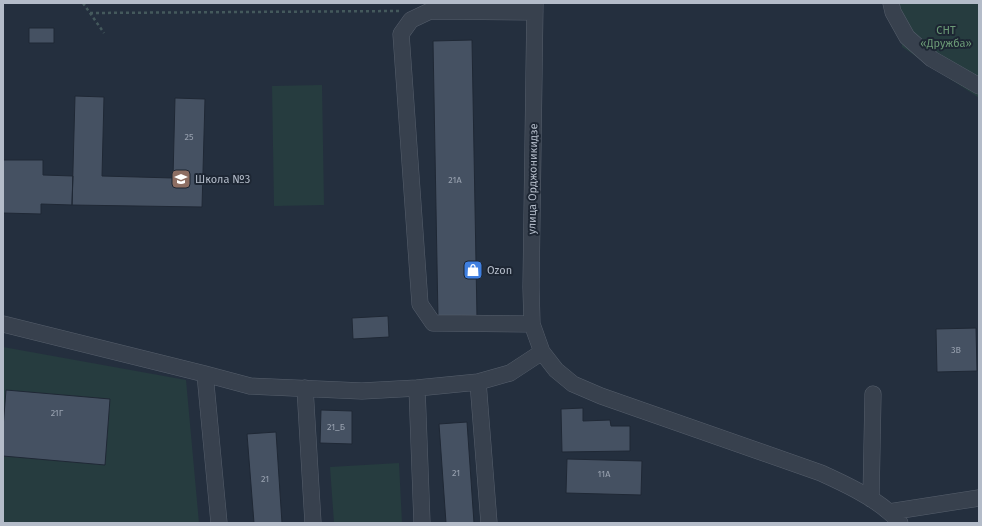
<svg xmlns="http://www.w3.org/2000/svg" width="982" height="526" font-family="'Fira Sans',sans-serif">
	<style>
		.green { fill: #263c3f }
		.building { fill: #455162; stroke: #1f2835 }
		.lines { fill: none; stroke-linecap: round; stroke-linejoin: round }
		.minor-casing { stroke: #565f6c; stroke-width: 17 }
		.path { stroke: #44595c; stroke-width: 2.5; stroke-dasharray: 3 3; stroke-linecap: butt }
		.minor { stroke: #38414e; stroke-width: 16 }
		.labels { text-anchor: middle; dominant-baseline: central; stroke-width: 4; stroke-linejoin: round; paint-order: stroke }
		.number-label { font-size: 9px; fill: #98a1af }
		.park-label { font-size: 11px; fill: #6b9a76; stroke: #1d2633 }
		.poi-label { font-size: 11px; fill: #b4bcc9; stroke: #1d2633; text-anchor: start }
		.street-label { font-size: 11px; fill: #b4bcc9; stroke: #1d2633 }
	</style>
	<rect width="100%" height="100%" fill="#242f3e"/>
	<path class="green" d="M900 3H979V98L902 47Z
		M322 85 324 205 274 206 272 86Z
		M3 347 186 380 199 523H3Z
		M399 463 402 523H334L330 467Z"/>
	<path class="building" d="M29 28H54V43H29Z
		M472 40 477 318 438 319 433 41Z
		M75 96 104 97 102 176 173 178 175 98 205 99 202 207 72 205Z
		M3 160H43V175L73 176 72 205 41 204V214L3 213Z
		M388 316 389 337 353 339 352 318Z
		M976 328 977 371 937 372 936 329Z
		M6 390 110 399 105 465 3 456V428Z
		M583 408V421L610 420 611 426H630V451L562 452 561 409Z
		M321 410 352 411V444L320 443Z
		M467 422 474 523H446L439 424Z
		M276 432 282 523H254L247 434Z
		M567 459 642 461 641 495 566 493Z"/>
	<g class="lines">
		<g class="minor-casing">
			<path id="minor" d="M535 3 531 287 532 324 542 352 556 370 573 384 601 396 821 473C843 483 871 496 889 512 893 515 897 519 900 523
				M891 3 893 12 907 37 932 59 979 86
				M3 324 205 374 250 386 362 391 417 388 478 382 510 373 542 352
				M532 324 433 323 420 304 401 34 411 20 430 11 535 12
				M205 374 219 523
				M478 382 489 523
				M305 388 313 523
				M417 388 422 523
				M871 499 873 394
				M889 512 979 498"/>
		</g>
		<path class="path" d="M83 3 104 33
			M90 13 399 11"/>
		<use href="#minor" class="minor"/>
	</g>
	<defs>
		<g id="school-square" transform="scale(1)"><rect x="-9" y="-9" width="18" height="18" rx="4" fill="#8d6e63" stroke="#1d2633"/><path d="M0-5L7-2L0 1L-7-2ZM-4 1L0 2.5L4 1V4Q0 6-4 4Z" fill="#fff"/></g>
		<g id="shop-square" transform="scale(1)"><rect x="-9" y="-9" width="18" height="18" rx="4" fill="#3f7fe0" stroke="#1d2633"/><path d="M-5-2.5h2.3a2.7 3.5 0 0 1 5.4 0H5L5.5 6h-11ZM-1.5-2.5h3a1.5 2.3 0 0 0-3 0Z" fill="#fff"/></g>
	</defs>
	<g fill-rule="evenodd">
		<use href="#school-square" x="181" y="179"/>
		<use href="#shop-square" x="473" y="270"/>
	</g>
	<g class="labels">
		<g class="number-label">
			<text x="189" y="137">25</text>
			<text x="455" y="180">21А</text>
			<text x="956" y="350">3В</text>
			<text x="57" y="413">21Г</text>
			<text x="336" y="427">21_Б</text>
			<text x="456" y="473">21</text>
			<text x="604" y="474">11А</text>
			<text x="265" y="479">21</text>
		</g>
		<g class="park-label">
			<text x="946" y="30">СНТ<tspan x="946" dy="13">«Дружба»</tspan></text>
		</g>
		<g class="poi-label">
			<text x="195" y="179">Школа №3</text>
			<text x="487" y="270">Ozon</text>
		</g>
		<g class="street-label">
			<text transform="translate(533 179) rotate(-89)">улица Орджоникидзе</text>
		</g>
	</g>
	<rect width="982" height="526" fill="none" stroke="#b4bcc9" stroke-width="8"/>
</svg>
